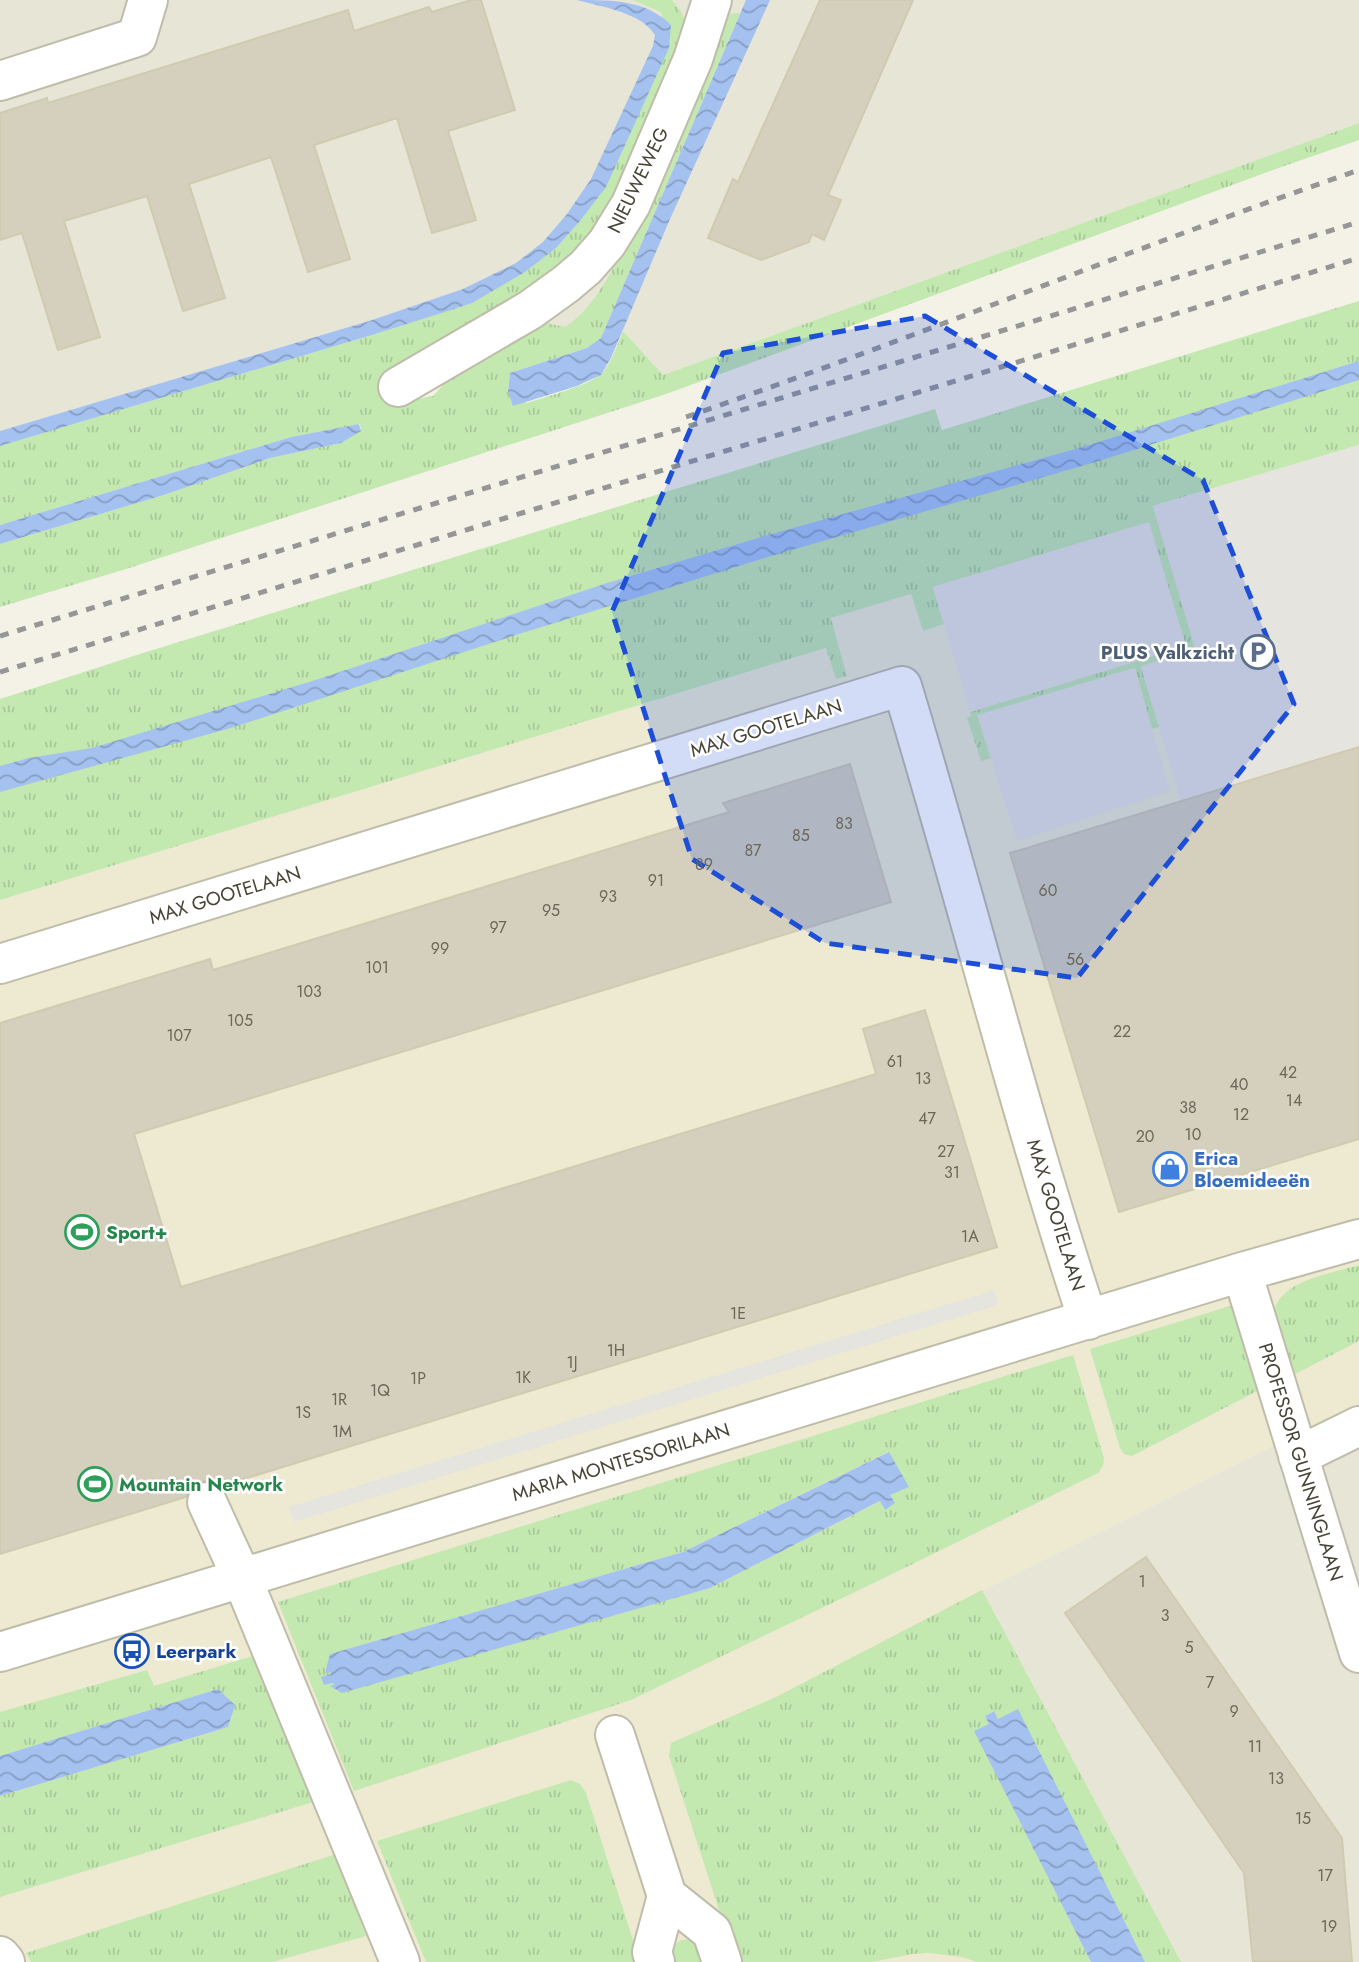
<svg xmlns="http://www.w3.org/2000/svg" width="1359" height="1962" font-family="Jost,sans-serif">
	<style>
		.residential { fill: #e7e5d5 }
		.education { fill: #edead1 }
		.grass { fill: url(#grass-tufts); fill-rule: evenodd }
		.parking { fill: #e5e4df }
		.water { fill: url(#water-waves) }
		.building { fill: #d5d0bd; stroke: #d0cab0; stroke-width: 2 }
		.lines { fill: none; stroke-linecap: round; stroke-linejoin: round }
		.minor-casing { stroke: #bfbcaa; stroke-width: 42 }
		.minor { stroke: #fff; stroke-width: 38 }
		.rail { stroke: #969696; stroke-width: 5; stroke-dasharray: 9 9; stroke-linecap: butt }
		.marked { fill: #1d4ed8; fill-opacity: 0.2; stroke: #1d4ed8; stroke-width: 5; stroke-dasharray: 14 9; stroke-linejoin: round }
		.labels { text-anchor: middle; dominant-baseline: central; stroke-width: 5; stroke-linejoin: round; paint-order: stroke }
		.number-label { font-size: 16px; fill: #6a6758 }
		.street-label { font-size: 19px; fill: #474436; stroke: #fff }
		.service-label { font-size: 19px; font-weight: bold; fill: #4e5e75; stroke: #fff; text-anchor: end }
		.shop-label { font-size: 19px; font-weight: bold; fill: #366cbe; stroke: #fff; text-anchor: start }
		.leisure-label { font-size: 19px; font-weight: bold; fill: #27864d; stroke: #fff; text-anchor: start }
		.transit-label { font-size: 19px; font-weight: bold; fill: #164399; stroke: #fff; text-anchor: start }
	</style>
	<defs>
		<pattern id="grass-tufts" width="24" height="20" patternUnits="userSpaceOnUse" patternTransform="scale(1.75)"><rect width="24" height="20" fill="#c3e8b0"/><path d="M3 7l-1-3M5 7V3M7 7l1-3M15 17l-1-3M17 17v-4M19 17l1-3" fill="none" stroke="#a9c898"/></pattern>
		<pattern id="water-waves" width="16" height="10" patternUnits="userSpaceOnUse" patternTransform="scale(1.75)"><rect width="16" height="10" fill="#a4c1f0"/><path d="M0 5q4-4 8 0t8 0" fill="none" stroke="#879ec3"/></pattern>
	</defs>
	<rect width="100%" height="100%" fill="#f4f2e7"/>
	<path class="residential" d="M0 0H1359V123L663 375 623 331 587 348 446 295 369 321 0 431Z
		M1359 1403V1962H1177L982 1590Z"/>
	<path class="education" d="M1359 423V1403L982 1591 1177 1962H0V900L827 648 836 678 847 675 831 618 911 594 923 631Z"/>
	<path class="grass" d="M633 0H672C689 19 686 29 683 53L596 234 390 404 433 396 452 375 536 321 565 327C609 300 640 209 660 162 682 112 703 63 725 14L740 13 601 338 587 348 510 373 508 391 527 403C544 397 587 386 600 375 610 367 618 343 623 331L663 375 1359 123V140L1273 170 669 393 126 569 0 607V544L164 495 270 458 341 443 361 430 360 424 291 437 0 525V446L372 335 471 303 525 272 556 248 580 221 669 48 661 12Z
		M1359 301V445L1153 506 1196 649 1141 667 1159 727 1152 729 1135 668 978 716 991 758 981 761 967 718 971 716 970 712 1186 646 1148 523 933 587 944 624 923 631 911 594 831 618 847 676 836 679 826 648 0 900V699L143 653 935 409 942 430Z
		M1359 1265V1341L1291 1376C1285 1360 1277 1342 1274 1324 1267 1282 1330 1274 1359 1265Z
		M1233 1305 1259 1390 1132 1456 1124 1454 1120 1448 1090 1349Z
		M1073 1355 1104 1458 1103 1466 1098 1473 884 1578 631 1700 354 1791 278 1602ZM888 1452 908 1487 890 1495 884 1510 881 1501 710 1588 331 1687 335 1685 333 1683 325 1685 331 1674 330 1654 683 1552Z
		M982 1590 1181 1962H1145L1018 1710 998 1719 993 1711 985 1716 989 1724 975 1731 1091 1962H977L962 1957 929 1953 912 1954 872 1962H736L669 1756 671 1743 776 1697Z
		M253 1656 313 1802 0 1897V1796L228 1727 218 1689 0 1756V1712L147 1670 154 1686Z
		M571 1780 580 1784 586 1793 640 1962H426L377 1841Z
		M336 1854 366 1936 272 1962H31L26 1953Z
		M691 1939 695 1940 705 1962H671L672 1947 681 1940Z"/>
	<path class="parking" d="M1359 445V747L1181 802 1141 666 1195 649 1153 506Z
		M1149 522 1186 646 970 712 933 587Z
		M1134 668 1170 791 1017 841 977 715Z
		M994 1290 998 1305 294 1522 289 1507Z"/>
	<path class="water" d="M577 0C613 0 646 0 671 25L669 48 606 187 580 221 556 248 525 272 472 303 451 310 372 335 0 446V431L369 321 463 289 516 263 543 242 567 214 591 179 653 46 655 35C641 12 601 7 577 0Z
		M746 0H770L670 219 611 358 601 375 577 386 513 406 508 391 510 373 587 348 601 338Z
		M1359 361V380L1092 463 771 556 519 634 231 728 0 792V766L29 758 92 748 322 678 604 584 765 536 1086 446Z
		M359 424 361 431 341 443 270 458 164 495 0 544V525L291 437Z
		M889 1452 909 1487 890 1495 895 1503 885 1510 880 1501 710 1588 342 1693 330 1686 334 1685 333 1683 324 1685 321 1677 331 1674 330 1672 325 1673 330 1654 683 1552Z
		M218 1689 235 1705 228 1727 0 1796V1756Z
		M1018 1709 1145 1962H1091L974 1731 989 1724 985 1716 994 1711 998 1719Z"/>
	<path class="building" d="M471 0H481L515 110 448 131 476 220 432 233 397 118 314 145 350 259 308 272 271 157 189 184 225 298 183 311 147 196 64 221 100 337 58 350 22 233 0 240V113L47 98 48 103 348 10 354 31 429 7 432 12Z
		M820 0H913L828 195 841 200 824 240 812 234 809 242 761 260 708 238 733 179 738 182Z
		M1359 747V1139L1119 1212 1010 853Z
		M850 764 891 902 134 1134 181 1287 876 1074 863 1029 925 1010 997 1247 221 1486 210 1480 199 1482 190 1489 186 1497 0 1554V1023L210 959 213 970 321 937 729 812 723 803Z
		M1146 1557 1342 1838 1352 1962H1253L1244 1873 1065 1613Z"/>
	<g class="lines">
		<g class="minor-casing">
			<path id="minor" d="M0 81 137 37 148 0
				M398 387 530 310 566 284 586 267 607 243 631 204 693 59 712 0
				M0 964 902 686C966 897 1019 1111 1088 1320
				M1242 1272 1359 1653
				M1298 1456 1359 1426
				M207 1502 242 1578 400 1962
				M0 1652 1242 1272 1359 1239
				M615 1735 667 1896 652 1952 655 1962
				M667 1896 712 1932 722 1962
				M0 1956 5 1962"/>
		</g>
		<use href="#minor" class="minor"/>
		<path class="rail" d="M686 417C912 339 1133 248 1359 170
			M0 636 1359 222
			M0 672 1359 258"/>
	</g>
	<path class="marked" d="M925 316 1203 480 1294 704 1077 978 825 943 692 859 612 612 723 353Z"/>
	<defs>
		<g id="parking-ring" transform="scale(1.75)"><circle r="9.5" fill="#fff" stroke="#5c6f8a" stroke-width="1.5"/><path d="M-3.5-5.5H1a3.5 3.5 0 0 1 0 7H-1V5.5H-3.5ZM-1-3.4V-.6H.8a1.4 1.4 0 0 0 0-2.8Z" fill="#5c6f8a"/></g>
		<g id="shop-ring" transform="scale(1.75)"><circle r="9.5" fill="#fff" stroke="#3f7fe0" stroke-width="1.5"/><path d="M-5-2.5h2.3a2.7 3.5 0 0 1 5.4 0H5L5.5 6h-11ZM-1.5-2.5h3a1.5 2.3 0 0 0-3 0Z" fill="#3f7fe0"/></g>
		<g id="stadium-ring" transform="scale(1.75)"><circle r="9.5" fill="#fff" stroke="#2e9e5b" stroke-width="1.5"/><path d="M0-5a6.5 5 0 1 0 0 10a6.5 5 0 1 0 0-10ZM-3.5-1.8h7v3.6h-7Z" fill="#2e9e5b"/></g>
		<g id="bus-ring" transform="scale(1.75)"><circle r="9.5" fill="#fff" stroke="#1a4fb4" stroke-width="1.5"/><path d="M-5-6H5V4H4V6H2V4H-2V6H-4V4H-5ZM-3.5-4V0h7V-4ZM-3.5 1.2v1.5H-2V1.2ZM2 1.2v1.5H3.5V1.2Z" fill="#1a4fb4"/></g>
	</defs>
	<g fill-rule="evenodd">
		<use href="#parking-ring" x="1258" y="652"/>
		<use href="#shop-ring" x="1170" y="1169"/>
		<use href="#stadium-ring" x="82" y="1232"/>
		<use href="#stadium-ring" x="95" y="1484"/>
		<use href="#bus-ring" x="132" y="1651"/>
	</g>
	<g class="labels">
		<g class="number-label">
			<text x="844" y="823">83</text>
			<text x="801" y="835">85</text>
			<text x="753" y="850">87</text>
			<text x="704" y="864">89</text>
			<text x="656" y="880">91</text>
			<text x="1048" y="890">60</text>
			<text x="608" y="896">93</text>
			<text x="551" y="910">95</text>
			<text x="498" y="927">97</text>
			<text x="440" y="948">99</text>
			<text x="1075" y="959">56</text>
			<text x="377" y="967">101</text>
			<text x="309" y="991">103</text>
			<text x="240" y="1020">105</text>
			<text x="1122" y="1031">22</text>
			<text x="179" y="1035">107</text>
			<text x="895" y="1061">61</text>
			<text x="1288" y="1072">42</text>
			<text x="923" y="1078">13</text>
			<text x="1239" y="1084">40</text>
			<text x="1294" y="1100">14</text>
			<text x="1188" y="1107">38</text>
			<text x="1241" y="1114">12</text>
			<text x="927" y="1118">47</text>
			<text x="1193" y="1134">10</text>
			<text x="1145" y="1136">20</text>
			<text x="946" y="1151">27</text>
			<text x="952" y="1172">31</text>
			<text x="970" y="1236">1A</text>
			<text x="738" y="1313">1E</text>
			<text x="616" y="1350">1H</text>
			<text x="572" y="1362">1J</text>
			<text x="523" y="1377">1K</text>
			<text x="418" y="1378">1P</text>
			<text x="380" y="1390">1Q</text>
			<text x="339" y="1399">1R</text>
			<text x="303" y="1412">1S</text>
			<text x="342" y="1431">1M</text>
			<text x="1142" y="1581">1</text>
			<text x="1165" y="1615">3</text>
			<text x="1189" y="1647">5</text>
			<text x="1210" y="1682">7</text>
			<text x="1234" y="1711">9</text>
			<text x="1255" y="1746">11</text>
			<text x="1276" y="1778">13</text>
			<text x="1303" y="1818">15</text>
			<text x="1325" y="1875">17</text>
			<text x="1329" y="1926">19</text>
		</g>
		<g class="street-label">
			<text transform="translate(638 180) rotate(-64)">NIEUWEWEG</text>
			<text transform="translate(766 728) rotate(-17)">MAX GOOTELAAN</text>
			<text transform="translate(225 895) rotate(-17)">MAX GOOTELAAN</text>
			<text transform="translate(1056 1215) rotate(73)">MAX GOOTELAAN</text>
			<text transform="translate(621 1462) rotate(-17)">MARIA MONTESSORILAAN</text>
			<text transform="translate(1301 1462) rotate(73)">PROFESSOR GUNNINGLAAN</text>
		</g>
		<g class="service-label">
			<text x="1234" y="652">PLUS Valkzicht</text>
		</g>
		<g class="shop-label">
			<text x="1194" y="1158">Erica<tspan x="1194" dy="22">Bloemideeën</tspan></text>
		</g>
		<g class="leisure-label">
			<text x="106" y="1232">Sport+</text>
			<text x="119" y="1484">Mountain Network</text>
		</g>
		<g class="transit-label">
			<text x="156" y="1651">Leerpark</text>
		</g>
	</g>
</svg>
